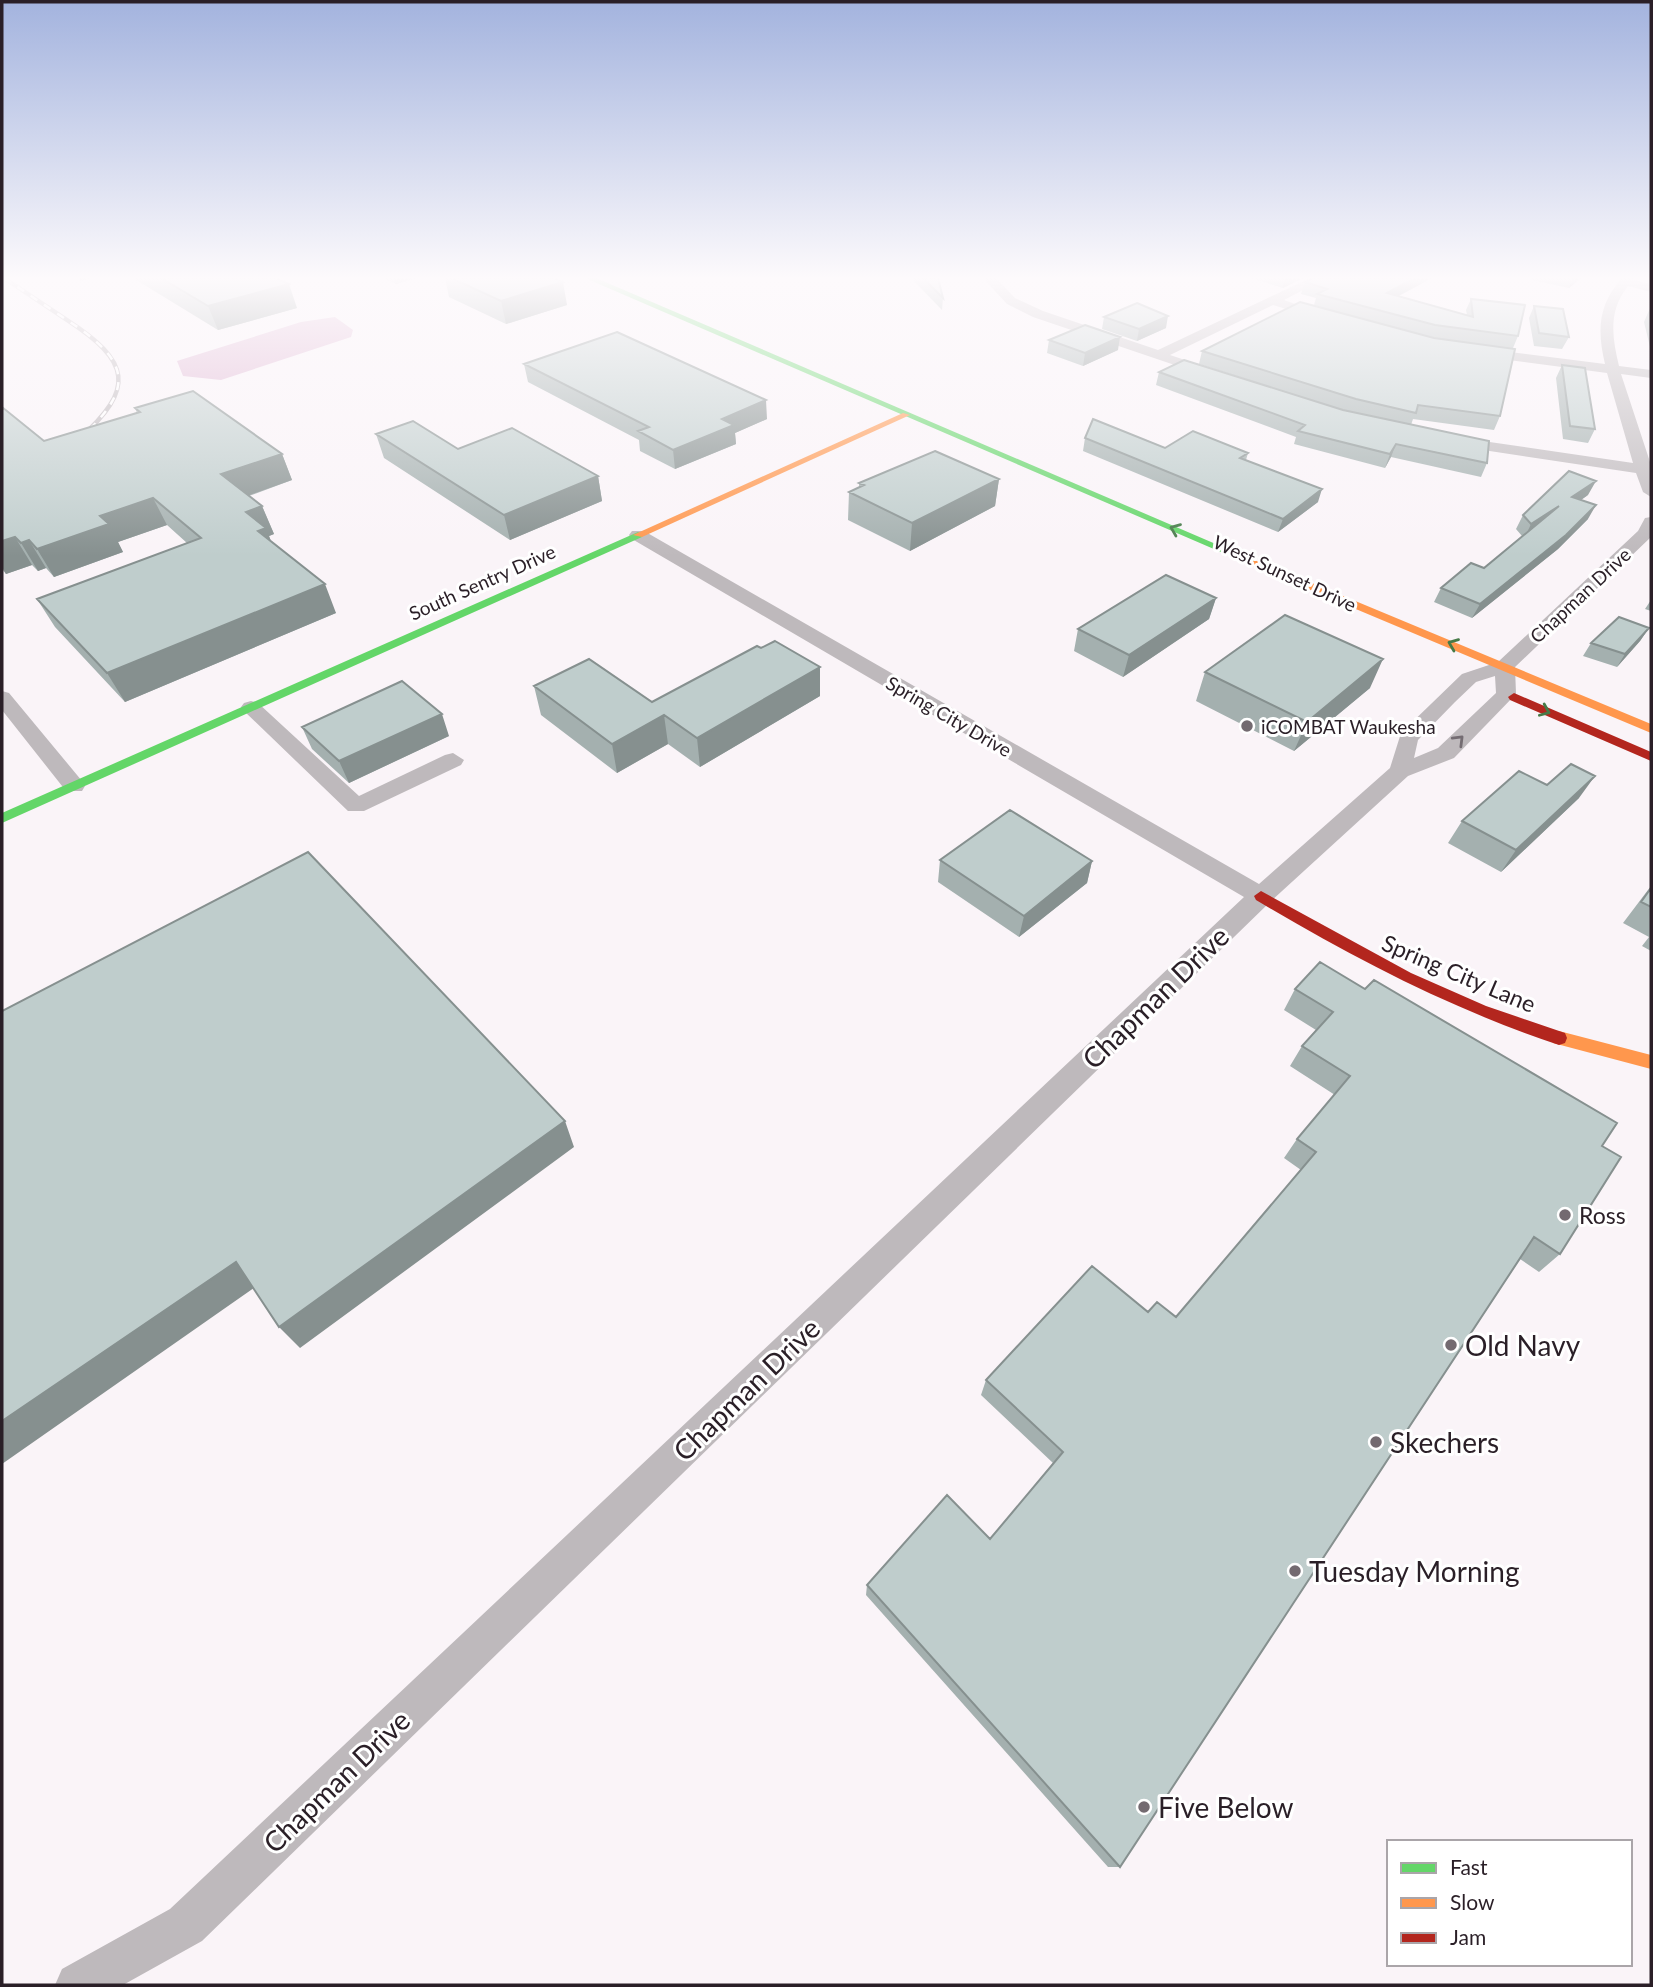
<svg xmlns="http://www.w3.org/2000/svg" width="1653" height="1987" font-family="Lato,sans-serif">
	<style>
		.water { fill: #ddb2d0 }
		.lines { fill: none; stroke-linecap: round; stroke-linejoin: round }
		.street { fill: #beb9bc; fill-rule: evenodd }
		.fast { fill: #63d668; fill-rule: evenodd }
		.slow { fill: #ff974d; fill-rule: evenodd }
		.jam { fill: #b3261e; fill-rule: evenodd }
		.rail-casing { stroke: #bab4b8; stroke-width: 4.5 }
		.rail { stroke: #fff; stroke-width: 2.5; stroke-dasharray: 8; stroke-linecap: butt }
		.wall { fill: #a4b0af }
		.shaded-wall { fill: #86908f }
		.building { fill: #bfcdcc; stroke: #86908f; stroke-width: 2 }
		.oneway { stroke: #467a48 }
		.oneway2 { stroke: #746c72 }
		.poi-dot { fill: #736a70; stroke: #fff; stroke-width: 2.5 }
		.labels { text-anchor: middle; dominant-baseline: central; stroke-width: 6; stroke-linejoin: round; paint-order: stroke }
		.far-street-label { font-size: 19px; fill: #2a1f27; stroke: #fff }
		.far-poi-label { font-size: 19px; fill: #2a1f27; stroke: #fff; text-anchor: start }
		.street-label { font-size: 23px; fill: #2a1f27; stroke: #fff }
		.poi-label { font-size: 23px; fill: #2a1f27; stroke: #fff; text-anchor: start }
		.near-street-label { font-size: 28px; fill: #2a1f27; stroke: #fff }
		.near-poi-label { font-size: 28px; fill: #2a1f27; stroke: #fff; text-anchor: start }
	</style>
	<rect width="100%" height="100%" fill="#faf4f8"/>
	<path class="water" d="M335 317 353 330 351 337 221 380 183 376 177 361 301 322Z"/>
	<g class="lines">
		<path class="street" d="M983 278H996L1015 298 1043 311 1158 350 1310 278H1326L1284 300 1331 317 1325 321 1273 305 1170 355 1218 371V377L1213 378 1033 317 1007 304Z
			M1622 278H1635L1633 280 1651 284V292L1628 286C1608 311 1612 337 1619 366L1651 370V378L1621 374 1651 465V497L1643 492 1636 473 1450 445V439L1455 437 1633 463 1607 373 1478 356 1471 352 1478 348 1605 364C1597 330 1598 305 1622 278Z
			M1651 517V537L1515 667 1516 694 1454 758 1408 776 1270 902 202 1941 123 1985H55L62 1969 170 1909 1244 897 632 539 629 535 632 531H644L1259 884 1390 768 1401 733 1462 674 1498 662 1638 531 1645 518ZM1495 676 1496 693 1438 748 1414 758 1418 740 1455 702 1476 682Z
			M2 691 9 693 82 781 85 786 82 791H66L2 710Z
			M251 701 258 703 359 796 445 755 453 753 464 760 461 765 364 811H348L244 711 241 707 244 703Z"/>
		<path class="fast" d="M585 278H596L1260 563 1251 565Z
			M638 532 643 535 642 537 2 823V813Z"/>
		<path class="slow" d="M903 413 910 415 642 537 633 535Z
			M1251 561H1259L1651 724V733L1251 565Z
			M1559 1031 1651 1055V1069L1553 1043 1551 1038 1553 1033Z"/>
		<path class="jam" d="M1514 693 1651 752V761L1510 700 1508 697Z
			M1261 891 1411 973 1486 1006 1565 1033 1567 1038 1565 1043 1559 1045C1451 1009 1353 958 1256 900L1254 896Z"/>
		<g class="rail-casing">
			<path id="rail" d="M4 278C25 292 46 306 67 320 130 361 137 388 78 440"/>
		</g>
		<use href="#rail" class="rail"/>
	</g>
	<path class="wall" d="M133 278H276L297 308 218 330Z
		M384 278H416L396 284Z
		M445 278H554L567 305 506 324 449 297Z
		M911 278H938L943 298 942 310Z
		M1251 278H1303L1283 288Z
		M1533 278H1581L1569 288 1532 280Z
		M1305 282 1398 296 1467 315 1466 310 1471 299 1518 336 1513 348 1500 416 1494 430 1413 419 1411 425 1487 463 1481 477 1391 457 1385 468 1294 444 1296 437 1156 385 1159 372 1349 412 1199 364 1202 351 1314 305 1316 298 1301 294Z
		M1534 306 1569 337 1562 349 1534 346 1529 318Z
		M1651 306V351L1644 322Z
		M1104 317 1166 328 1137 341 1102 329Z
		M1049 340 1118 350 1083 366 1047 353Z
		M524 364 767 419 735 433 736 444 675 469 640 451 639 440 528 382Z
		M1562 365 1595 429 1588 443 1563 439 1556 378Z
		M2 407 44 441 137 413 135 408 282 454 292 480 249 496 262 506 274 534 269 536 271 542 336 613 125 702 55 627 37 599 187 543 167 525 118 542 123 552 54 577 46 568 38 571 32 565 6 574 2 569Z
		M376 434 458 449 598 476 602 501 510 540 384 458Z
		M1085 438 1165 448 1248 453 1246 460 1318 502 1278 532 1083 451Z
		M999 479 995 506 910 551 848 520 849 492 859 487V483Z
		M1588 495 1581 500 1588 519 1558 549 1472 618 1434 602 1441 588 1484 568 1522 536 1516 529 1523 515Z
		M1216 598 1209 619 1123 677 1074 651 1078 629Z
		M1651 600V611L1645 609Z
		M1649 628 1640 641 1617 667 1583 656 1591 643Z
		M761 648 820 667V696L700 767 668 744 617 773 541 715 534 686 652 702Z
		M1205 672 1370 688 1294 751 1196 701Z
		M302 727 449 736 349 783 312 749Z
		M1547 785 1579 798 1501 872 1448 843 1462 821Z
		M940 860 1092 861 1087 883 1019 937 938 882Z
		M1651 886V951L1642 946 1649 937 1623 923Z
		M1295 989 1602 1146 1560 1254 1539 1272 1520 1259 1120 1867H1108L866 1595 867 1585 990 1539 1053 1463 981 1395 986 1380 1148 1312 1176 1317 1301 1170 1284 1158 1297 1139 1335 1095 1290 1066 1302 1046 1316 1030 1284 1010Z"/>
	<path class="shaded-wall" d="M79 278H92L80 281Z
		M394 278H416L396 284Z
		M1285 278H1303L1283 288Z
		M1415 278H1432L1382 305 1387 293Z
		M1573 278H1581L1569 288Z
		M563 282 567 305 506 324 501 301Z
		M289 284 297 308 218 330 208 306Z
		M1168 316 1166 328 1137 341 1139 329Z
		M1120 337 1118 350 1083 366 1085 353Z
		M766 400 767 419 735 433 736 444 675 469 673 450 722 419Z
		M1396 444 1391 457 1385 468 1390 454Z
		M282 454 292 480 233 501 221 474Z
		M598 476 602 501 510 540 504 515Z
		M999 479 995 506 910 551 912 523Z
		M1596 481 1588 495 1565 511 1572 497Z
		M1322 489 1318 502 1278 532 1283 519Z
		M153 498 167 525 118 542 123 552 54 577 37 549 100 516Z
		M1596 505 1588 519 1558 549 1472 618 1480 604Z
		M262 506 274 534 269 536 277 556 270 559 246 512Z
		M1559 506 1524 539 1531 524Z
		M15 537 32 565 6 574 2 567V541Z
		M29 540 46 568 38 571 21 543Z
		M325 584 336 613 125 702 107 673Z
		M1216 598 1209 619 1123 677 1129 655Z
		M1649 628 1640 641 1617 667 1625 654Z
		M1383 659 1370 688 1294 751 1307 722Z
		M820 667V696L700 767 697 738Z
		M442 714 449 736 349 783 339 761Z
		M664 715 668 744 617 773 612 744Z
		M1595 776 1579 798 1501 872 1516 850Z
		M1092 861 1087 883 1019 937 1024 916Z
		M565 1121 574 1147 300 1348 279 1327Z
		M236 1262 258 1285 2 1464V1421Z"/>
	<path class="building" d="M161 278H276L289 284 208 306Z
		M451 278H554L563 282 501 301Z
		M923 278H938L943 298Z
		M1313 278H1415L1387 293 1473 317 1471 299 1525 305 1518 336 1435 325 1317 294 1327 289 1305 282Z
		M1300 302 1434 338 1515 349 1500 416 1418 405 1416 413 1356 399 1202 351Z
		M1137 303 1168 316 1139 329 1104 317Z
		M1534 306 1563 309 1569 337 1539 333Z
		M1085 325 1120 337 1085 353 1049 340Z
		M617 332 766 400 722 419 734 425 673 450 638 431 649 427 524 364Z
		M1184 360 1343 410 1489 441 1487 463 1396 444 1390 454 1298 431 1305 425 1159 372Z
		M1562 365 1585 368 1595 429 1570 426Z
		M193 391 282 454 221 474 262 506 246 512 266 528 258 531 325 584 107 673 37 599 201 538 153 498 100 516 109 524 37 549 29 540 21 543 15 537 2 541V407L44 441 140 412 135 408Z
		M1093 419 1165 448 1193 431 1248 453 1240 458 1322 489 1283 519 1085 438Z
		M413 421 458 449 512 428 598 476 504 515 376 434Z
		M935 451 999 479 912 523 849 492 864 485 859 483Z
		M1569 471 1596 481 1572 497 1596 505 1566 535 1480 604 1441 588 1471 563 1484 568 1559 506 1531 524 1523 515Z
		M1166 575 1216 598 1129 655 1078 629Z
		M1285 615 1383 659 1307 722 1205 672Z
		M1619 617 1649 628 1625 654 1591 643Z
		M775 641 820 667 697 738 664 715 612 744 534 686 589 659 652 702 757 646 761 648Z
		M402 681 442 714 339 761 302 727Z
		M1571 764 1595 776 1516 850 1462 821 1519 771 1547 785Z
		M1010 810 1092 861 1024 916 940 860Z
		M308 852 565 1121 279 1327 236 1262 2 1421V1011Z
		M1651 888V907L1641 902Z
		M1320 962 1365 989 1374 980 1617 1123 1602 1146 1621 1157 1560 1254 1534 1237 1120 1867 867 1585 947 1495 990 1539 1063 1452 986 1380 1092 1266 1148 1312 1157 1302 1176 1317 1316 1152 1297 1139 1350 1076 1302 1046 1333 1012 1295 989Z"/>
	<defs><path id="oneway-chevron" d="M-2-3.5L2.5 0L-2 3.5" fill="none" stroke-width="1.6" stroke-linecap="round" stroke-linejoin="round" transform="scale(1.75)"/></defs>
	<g class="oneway">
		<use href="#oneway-chevron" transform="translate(1175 529) rotate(-158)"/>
		<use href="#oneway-chevron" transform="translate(1453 644) rotate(-158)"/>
		<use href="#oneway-chevron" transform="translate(1545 711) rotate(23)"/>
	</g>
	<use class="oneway2" href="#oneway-chevron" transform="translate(1459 740) rotate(-45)"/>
	<linearGradient id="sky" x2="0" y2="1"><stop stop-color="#a3b3de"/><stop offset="0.5" stop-color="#fdfafc"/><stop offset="1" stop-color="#fdfafc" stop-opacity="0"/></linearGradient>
	<rect width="1653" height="556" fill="url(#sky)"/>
	<g class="poi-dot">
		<circle cx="1247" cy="726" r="7"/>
		<circle cx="1565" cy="1215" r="7"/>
		<circle cx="1451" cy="1345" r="7"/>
		<circle cx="1376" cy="1442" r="7"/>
		<circle cx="1295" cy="1571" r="7"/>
		<circle cx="1144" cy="1807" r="7"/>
	</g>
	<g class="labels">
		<g class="far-street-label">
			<text transform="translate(1285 573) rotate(25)">West Sunset Drive</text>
			<text transform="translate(482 582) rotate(-24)">South Sentry Drive</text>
			<text transform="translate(1580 595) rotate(-43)">Chapman Drive</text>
			<text transform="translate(949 716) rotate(30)">Spring City Drive</text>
		</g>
		<g class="far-poi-label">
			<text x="1261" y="726">iCOMBAT Waukesha</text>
		</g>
		<g class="street-label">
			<text transform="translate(1459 973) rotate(23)">Spring City Lane</text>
		</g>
		<g class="poi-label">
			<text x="1579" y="1215">Ross</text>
		</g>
		<g class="near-street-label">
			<text transform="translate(1155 997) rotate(-44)">Chapman Drive</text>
			<text transform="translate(746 1389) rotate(-44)">Chapman Drive</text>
			<text transform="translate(336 1781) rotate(-44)">Chapman Drive</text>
		</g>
		<g class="near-poi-label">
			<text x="1465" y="1345">Old Navy</text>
			<text x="1390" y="1442">Skechers</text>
			<text x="1309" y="1571">Tuesday Morning</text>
			<text x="1158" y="1807">Five Below</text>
		</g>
	</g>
	<rect width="1653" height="1987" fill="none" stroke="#2a1f27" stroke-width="7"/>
	<rect x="1387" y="1840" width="245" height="126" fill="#ffffff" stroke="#aaa5a9" stroke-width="2"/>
	<rect x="1401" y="1863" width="35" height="10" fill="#63d668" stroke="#aaa5a9" stroke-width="2"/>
	<text x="1450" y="1875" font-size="21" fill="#2a1f27">Fast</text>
	<rect x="1401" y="1898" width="35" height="10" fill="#ff974d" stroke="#aaa5a9" stroke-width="2"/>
	<text x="1450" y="1910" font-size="21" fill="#2a1f27">Slow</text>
	<rect x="1401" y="1933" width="35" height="10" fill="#b3261e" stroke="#aaa5a9" stroke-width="2"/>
	<text x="1450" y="1945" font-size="21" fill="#2a1f27">Jam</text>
</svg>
